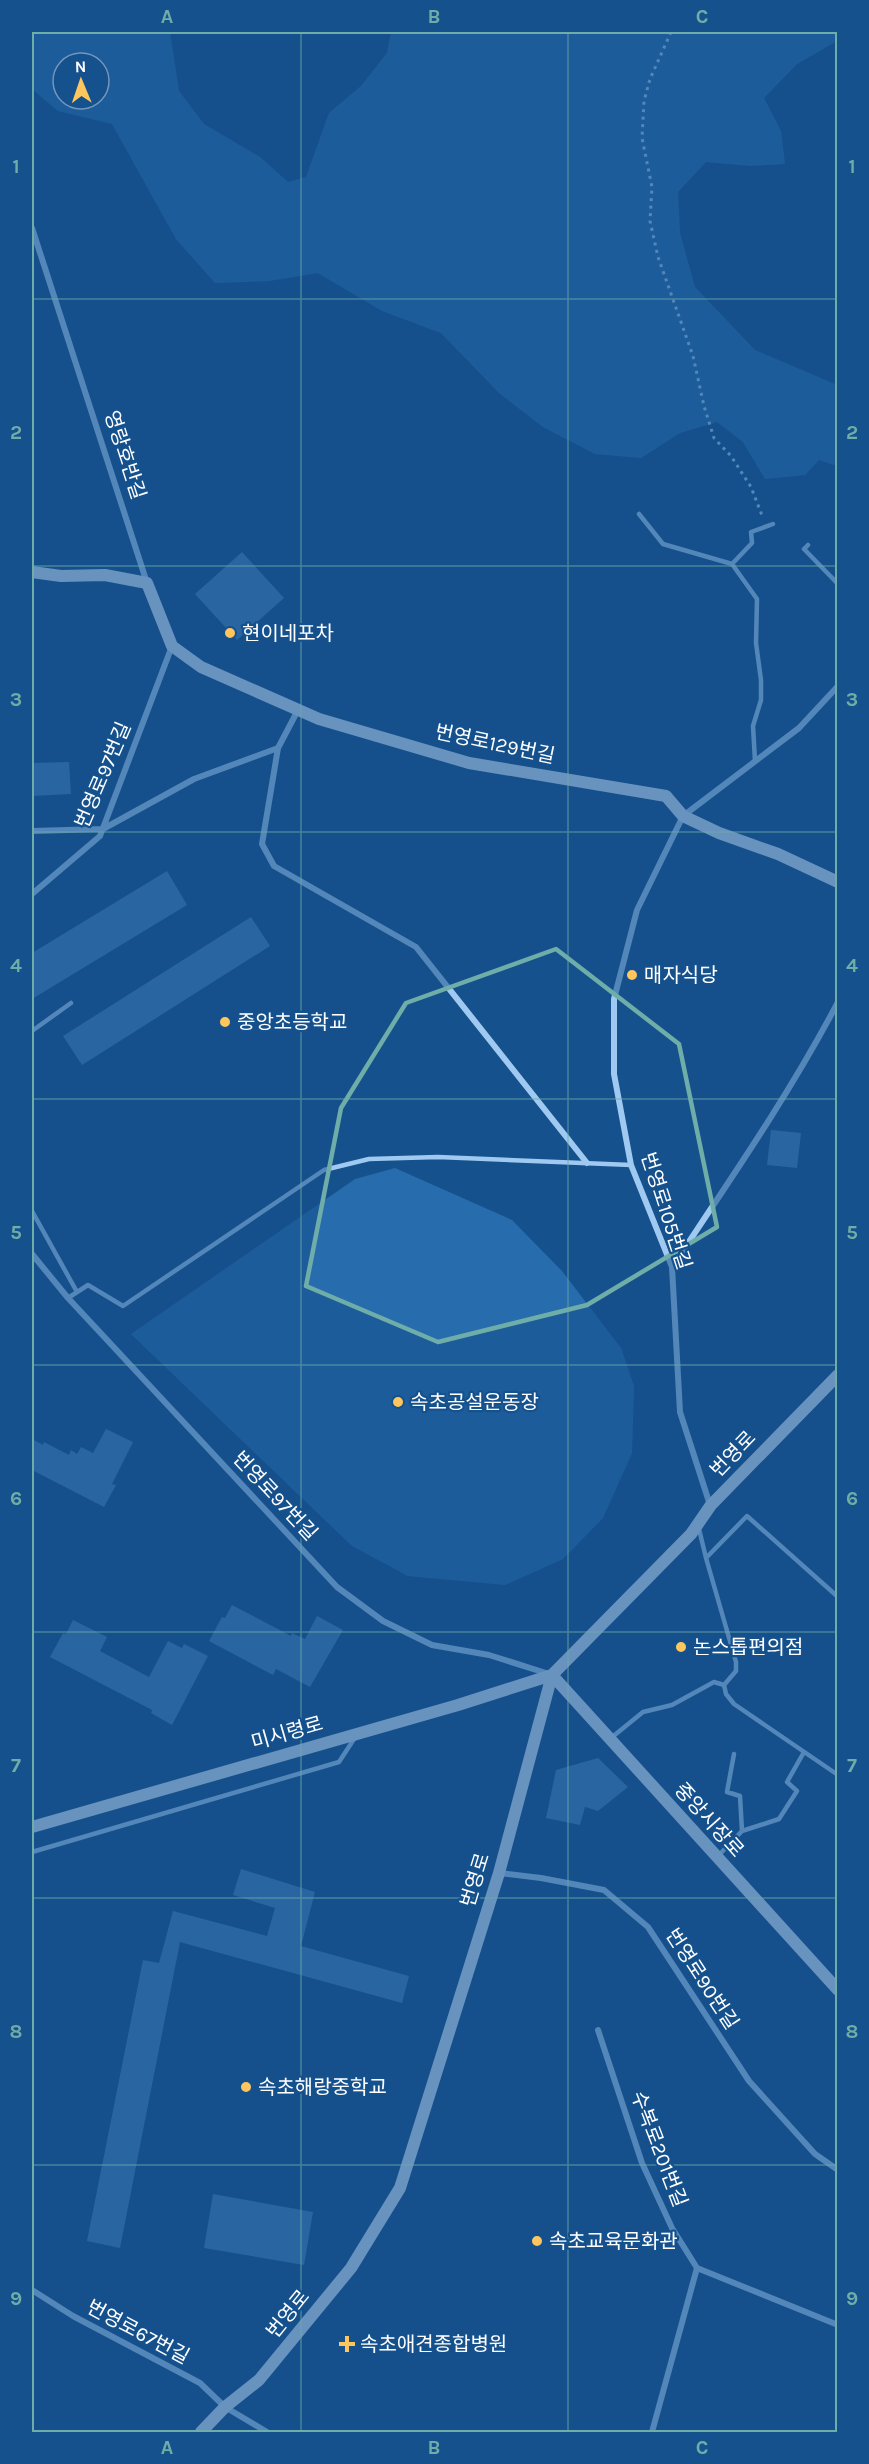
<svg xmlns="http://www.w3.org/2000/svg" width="869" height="2464" font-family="Karla,'Noto Sans KR',sans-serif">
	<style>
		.green { fill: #276cac; fill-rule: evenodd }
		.building { fill: #427eb8 }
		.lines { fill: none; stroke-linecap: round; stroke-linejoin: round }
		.path { stroke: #9fc9f0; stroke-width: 3; stroke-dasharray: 3 4.5; stroke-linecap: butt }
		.lane { stroke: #9fc9f0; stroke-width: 4.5 }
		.street { stroke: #9fc9f0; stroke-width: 6 }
		.secondary { stroke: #cde4fb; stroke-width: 12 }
		.marked { fill: none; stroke: #6fada8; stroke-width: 4.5; stroke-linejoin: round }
		.grid { fill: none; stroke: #6fada8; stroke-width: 1.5; stroke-opacity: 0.55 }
		.poi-dot { fill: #ffc65e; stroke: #15518d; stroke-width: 2 }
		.labels { text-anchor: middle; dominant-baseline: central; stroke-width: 4.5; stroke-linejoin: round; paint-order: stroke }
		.street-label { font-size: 20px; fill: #fff; stroke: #15518d }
		.poi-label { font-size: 20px; fill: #fff; stroke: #15518d; text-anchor: start }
		.neatline { fill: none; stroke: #6fada8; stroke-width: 2 }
		.grid-label { font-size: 20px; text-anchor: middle; font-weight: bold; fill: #6fada8 }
	</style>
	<rect width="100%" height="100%" fill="#15518d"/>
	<path class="green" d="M32 32H170L179 91 204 124 260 157 288 182 306 177 329 113 361 86 387 53 391 32H837V41L797 64 764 98 781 131 785 164 751 166 706 162 678 192 680 233 695 287 755 350 837 385V466L819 460 805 475 765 479 743 442 717 422 680 433 641 458 595 454 543 427 499 393 441 333 382 311 318 273 269 281 215 283 176 239 112 124 58 111 32 89ZM63 63H99V99H63Z
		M395 1168 512 1220 562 1271 621 1348 634 1386 632 1453 603 1518 563 1559 505 1585 408 1576 352 1546 131 1334 355 1179Z"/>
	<path class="building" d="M242 552 284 598 237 640 195 594Z
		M69 762 71 794 32 796V763Z
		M167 871 187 905 32 999V953Z
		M251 917 270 946 82 1065 63 1036Z
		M771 1130 801 1133 797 1168 767 1165Z
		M106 1429 133 1442 112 1484 116 1485 104 1507 32 1470V1439L43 1445 44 1442 69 1455 71 1450 77 1454 81 1447 93 1453Z
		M232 1605 291 1636 292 1633 305 1639 317 1616 343 1630 310 1687 276 1669 273 1675 209 1641 222 1617 225 1618Z
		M73 1620 107 1637 100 1651 149 1677 168 1641 182 1648 184 1644 208 1656 172 1725 151 1713 152 1710 50 1657 63 1633 66 1634Z
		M598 1758 628 1787 598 1811 585 1807 580 1825 546 1818 556 1770Z
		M241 1869 315 1892 301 1946 409 1976 402 2003 180 1942 120 2248 87 2241 143 1960 159 1963 173 1911 267 1936 275 1908 233 1895Z
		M213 2194 313 2212 304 2265 204 2248Z"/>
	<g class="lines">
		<path class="path" d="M671 32 650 79 644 101 642 138 652 187 650 221 658 257 693 356 704 406 714 438 731 456 751 487 763 518"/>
		<path class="lane" d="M639 514 663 544 732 564 757 599 756 643 761 680V700L753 726 755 761
			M808 545 804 549 838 584
			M732 564 752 543 751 532 773 524
			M32 1031 71 1003
			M32 1211 77 1292
			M68 1298 88 1285 123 1306 324 1170 369 1159 438 1157 631 1165
			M699 1529 706 1558 747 1516 838 1597
			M706 1558 736 1662V1671L724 1685 726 1694 734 1704 838 1775
			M611 1738 643 1712 672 1705 714 1682 724 1685
			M734 1754 727 1792 740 1796 742 1831
			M32 1852 339 1762 354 1739
			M718 1856 742 1831 779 1819 797 1791 787 1782 804 1752"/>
		<path class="street" d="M32 228 147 583
			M298 710 278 748 262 844 274 866 416 947 587 1163
			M32 831 103 829 194 779 278 748
			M32 894 100 836 172 646
			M32 1254 68 1298 337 1587 383 1621 432 1645 489 1655 549 1674
			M672 1267C730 1180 789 1095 838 1002
			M710 1505 680 1412 672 1267 631 1165 614 1074V999L637 910 683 816 799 728 838 686
			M499 1873 541 1878 604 1890 648 1927 749 2081 815 2154 838 2170
			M598 2030 642 2163 672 2228 697 2268 838 2325
			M32 2290 73 2316 200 2383 225 2407 267 2432
			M652 2432 697 2268"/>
		<path class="secondary" d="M32 572 61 576 105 575 147 583 172 646 201 667 319 719 469 763 666 796 683 816 719 833 778 854 838 882
			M552 1675 838 1990
			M32 1827 458 1705 552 1675
			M201 2432 225 2407 259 2380 351 2268 400 2188 499 1873 552 1675 691 1534 711 1505 838 1375"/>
	</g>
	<path d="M0 0H869V2464H0ZM556 949 679 1044 717 1227 587 1305 438 1342 306 1286 341 1108 406 1003Z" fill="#15518d" fill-opacity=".55" fill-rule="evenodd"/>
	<path class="marked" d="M556 949 679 1044 717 1227 587 1305 438 1342 306 1286 341 1108 406 1003Z"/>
	<path class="grid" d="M301 32V2432M568 32V2432M32 299H838M32 566H838M32 832H838M32 1099H838M32 1365H838M32 1632H838M32 1898H838M32 2165H838"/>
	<g class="poi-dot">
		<circle cx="230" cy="633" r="6"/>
		<circle cx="632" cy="975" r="6"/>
		<circle cx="225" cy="1022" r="6"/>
		<circle cx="398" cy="1402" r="6"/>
		<circle cx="681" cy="1647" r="6"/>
		<circle cx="246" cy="2087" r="6"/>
		<circle cx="537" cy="2241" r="6"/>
		<path d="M344 2335h6v6h6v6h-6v6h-6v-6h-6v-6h6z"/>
	</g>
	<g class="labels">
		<g class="street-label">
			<text transform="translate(125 455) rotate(72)">영랑호반길</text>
			<text transform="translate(495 744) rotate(12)">번영로129번길</text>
			<text transform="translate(103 775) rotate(-67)">번영로97번길</text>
			<text transform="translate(666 1211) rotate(72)">번영로105번길</text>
			<text transform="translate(733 1454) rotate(-46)">번영로</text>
			<text transform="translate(275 1496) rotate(47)">번영로97번길</text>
			<text transform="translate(287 1733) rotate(-16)">미시령로</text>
			<text transform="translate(709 1820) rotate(48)">중앙시장로</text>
			<text transform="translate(475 1880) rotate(-73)">번영로</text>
			<text transform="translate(702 1979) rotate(57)">번영로90번길</text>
			<text transform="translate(659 2149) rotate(69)">수복로201번길</text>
			<text transform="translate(288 2314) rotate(-51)">번영로</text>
			<text transform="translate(138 2332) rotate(28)">번영로67번길</text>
		</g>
		<g class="poi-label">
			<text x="242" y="633">현이네포차</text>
			<text x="644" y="975">매자식당</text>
			<text x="237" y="1022">중앙초등학교</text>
			<text x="410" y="1402">속초공설운동장</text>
			<text x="693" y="1647">논스톱편의점</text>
			<text x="258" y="2087">속초해랑중학교</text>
			<text x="549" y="2241">속초교육문화관</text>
			<text x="360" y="2344">속초애견종합병원</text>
		</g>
	</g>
	<rect width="869" height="2464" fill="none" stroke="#15518d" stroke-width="66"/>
	<g transform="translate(81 81) rotate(358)"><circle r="28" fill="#15518d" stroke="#7397bb" stroke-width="1.5"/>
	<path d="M0-4.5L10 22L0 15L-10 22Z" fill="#ffc65e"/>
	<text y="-9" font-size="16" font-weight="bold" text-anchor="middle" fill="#ffffff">N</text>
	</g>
	<rect x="33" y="33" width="803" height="2398" class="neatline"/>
	<g class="grid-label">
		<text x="167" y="23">A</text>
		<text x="434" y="23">B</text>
		<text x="702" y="23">C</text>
		<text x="16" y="173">1</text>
		<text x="852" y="173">1</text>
		<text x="16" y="439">2</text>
		<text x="852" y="439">2</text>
		<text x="16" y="706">3</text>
		<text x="852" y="706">3</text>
		<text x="16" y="972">4</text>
		<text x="852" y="972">4</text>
		<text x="16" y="1239">5</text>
		<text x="852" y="1239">5</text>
		<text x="16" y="1505">6</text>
		<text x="852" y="1505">6</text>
		<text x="16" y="1772">7</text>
		<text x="852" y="1772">7</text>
		<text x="16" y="2038">8</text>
		<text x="852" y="2038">8</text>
		<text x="16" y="2305">9</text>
		<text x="852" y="2305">9</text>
		<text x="167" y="2454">A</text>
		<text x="434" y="2454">B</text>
		<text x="702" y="2454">C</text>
	</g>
</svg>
